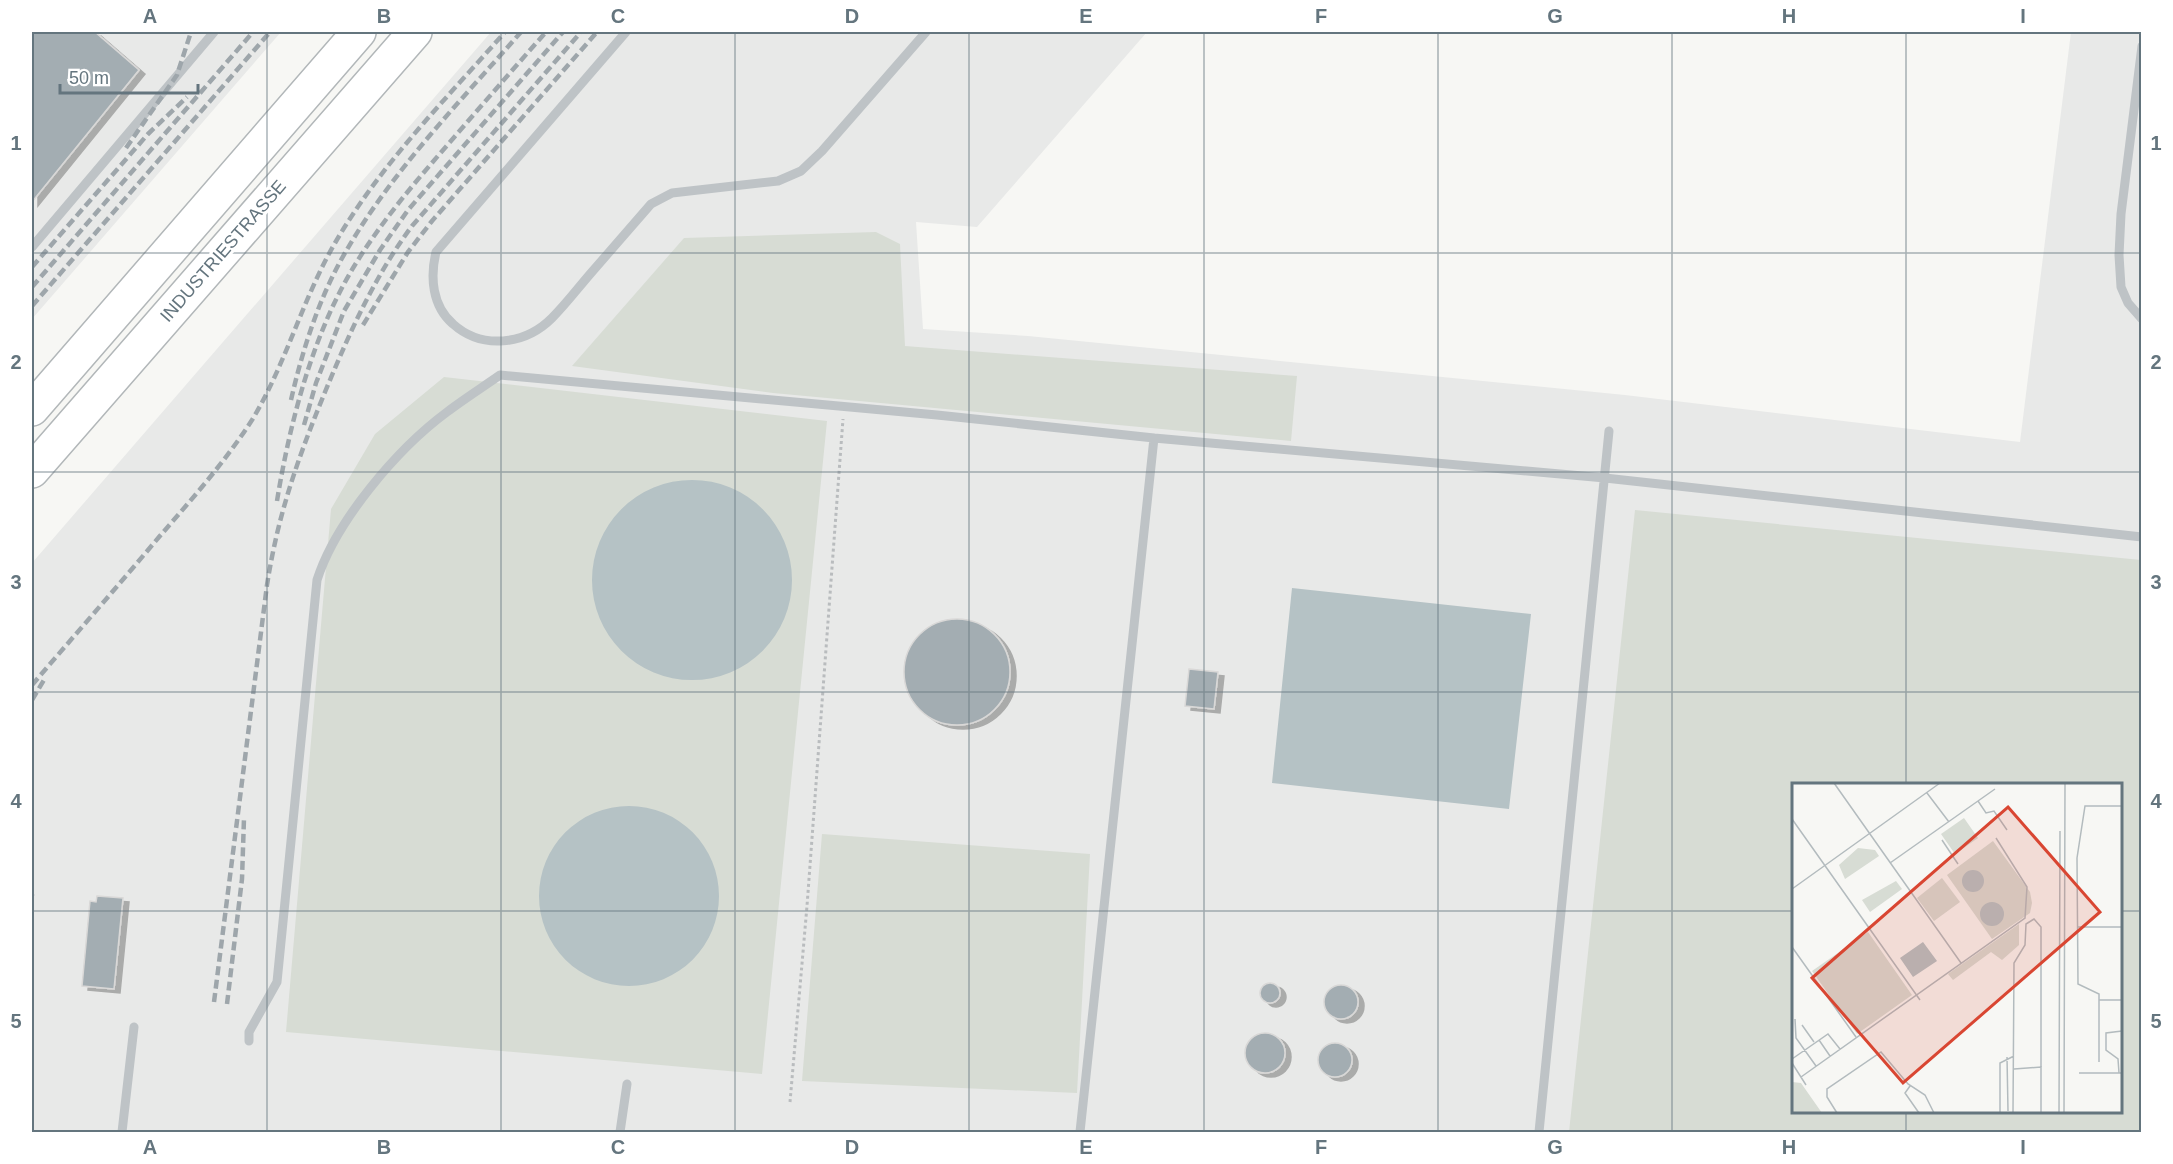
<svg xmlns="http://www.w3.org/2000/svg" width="2173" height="1164" font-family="Helvetica,sans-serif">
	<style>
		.built { fill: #e8e9e8; fill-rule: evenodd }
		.green { fill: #d7dcd4; fill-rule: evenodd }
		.water { fill: #b5c2c5 }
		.building { fill: #a3adb2; stroke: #d9d8d7; stroke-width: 1.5; filter: url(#shadow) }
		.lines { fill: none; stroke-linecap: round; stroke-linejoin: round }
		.highway-casing { stroke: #b2b7b9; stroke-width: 36 }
		.path { stroke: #b9bcbe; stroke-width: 3; stroke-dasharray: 3 3; stroke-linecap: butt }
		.lane { stroke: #bec3c6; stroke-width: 9 }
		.highway { stroke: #fff; stroke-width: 33 }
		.rail { stroke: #9ea6ab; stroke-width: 4.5; stroke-dasharray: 9 4.5; stroke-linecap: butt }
		.grid { fill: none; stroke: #64757e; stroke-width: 1.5; stroke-opacity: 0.55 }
		.labels { text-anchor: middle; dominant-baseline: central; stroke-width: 6; stroke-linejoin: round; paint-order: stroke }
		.street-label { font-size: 18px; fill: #64757e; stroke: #fff }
		.inset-road { fill: none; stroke: #b3bbbe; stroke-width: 1.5 }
		.view { fill: #d94632; fill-opacity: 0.15; stroke: #d94632; stroke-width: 3 }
		.inset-edge { fill: none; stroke: #64757e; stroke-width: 3 }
		.neatline { fill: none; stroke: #64757e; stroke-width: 2 }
		.grid-label { font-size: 20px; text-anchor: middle; font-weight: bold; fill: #64757e }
	</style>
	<defs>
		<filter id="shadow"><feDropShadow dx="6" dy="4" stdDeviation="0" flood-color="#0004"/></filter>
	</defs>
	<rect width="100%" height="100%" fill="#f7f7f4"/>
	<path class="built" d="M32 32H281L32 319Z
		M491 32H1147L977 227 916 222 923 329 1028 336 1625 395 2020 442 2071 32H2141V1132H32V563ZM1794 784H2120V1112H1794Z"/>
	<path class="green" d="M876 232 900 244 905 346 1297 376 1291 441 773 393 572 366 684 238Z
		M444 377 827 421 762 1074 286 1032 331 509 375 434Z
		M1635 510 2141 560V1132H1569ZM1794 784H2120V1112H1794Z
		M822 834 1090 854 1077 1093 802 1081Z"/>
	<path class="water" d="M592 580a100 100 0 1 1 200 0a100 100 0 1 1-200 0Z
		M1292 588 1531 614 1509 809 1272 783Z
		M539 896a90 90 0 1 1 180 0a90 90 0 1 1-180 0Z"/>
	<path class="building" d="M32 32H95L139 70 32 202Z
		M904 672a53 53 0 1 1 106 0a53 53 0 1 1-106 0Z
		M1189 669 1218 672 1214 709 1185 706Z
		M97 896 123 898 114 989 82 986 90 901 96 902Z
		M1260 993a10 10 0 1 1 20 0a10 10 0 1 1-20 0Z
		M1324 1002a17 17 0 1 1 34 0a17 17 0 1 1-34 0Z
		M1245 1053a20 20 0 1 1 40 0a20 20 0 1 1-40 0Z
		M1318 1060a17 17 0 1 1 34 0a17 17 0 1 1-34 0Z"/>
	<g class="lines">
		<g class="highway-casing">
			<path id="highway" d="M32 409 359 32
				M32 471 415 32"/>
		</g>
		<path class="path" d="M32 895 34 896
			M790 1102 807 906 843 419"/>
		<path class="lane" d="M626 32 436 252C430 277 432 306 453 324 482 350 525 345 552 318 566 304 578 288 591 273 611 250 631 227 651 204L672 193 778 181 801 171 822 151 926 32
			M2142 46 2121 214 2119 255 2121 287 2128 303 2142 319
			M32 247 214 32
			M249 1041V1032L277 982 317 580C336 521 397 449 447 412 464 399 483 387 500 375L937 415 1154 438 1605 478 2142 537
			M122 1132 134 1027
			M620 1132 627 1084
			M1080 1132 1154 438
			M1539 1132 1609 431"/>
		<use href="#highway" class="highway"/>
		<path class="rail" d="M126 148 177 75 191 32
			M32 267 148 134 187 97
			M32 287 253 32
			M32 306 270 32
			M363 325 408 252 432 221 597 32
			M291 400C302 352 317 304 341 260 388 175 458 104 521 32
			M304 425 316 383 344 311 380 250 408 210 563 32
			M277 501C290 421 314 329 358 260 385 217 417 180 450 142 482 105 514 68 546 32
			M32 685C74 636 117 587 159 537 191 500 225 462 252 420 286 364 302 300 335 243 380 165 446 99 505 32
			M32 700 44 680
			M214 1002 267 585C278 514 298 458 325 392 349 334 374 277 412 226L581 32
			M227 1004 242 879 244 818"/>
	</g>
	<path class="grid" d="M267 32V1132M501 32V1132M735 32V1132M969 32V1132M1204 32V1132M1438 32V1132M1672 32V1132M1906 32V784M32 253H2142M32 472H2142M32 692H2142M32 911H1794M2120 911H2142M1906 1112V1132"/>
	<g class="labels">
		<g class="street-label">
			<text transform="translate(223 251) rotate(-49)">INDUSTRIESTRASSE</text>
		</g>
	</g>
	<g transform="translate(1792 783)">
		<rect width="330" height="330" fill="#f7f7f4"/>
		<path d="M172 35 186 55 163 71 149 51ZM201 58 238 109 240 120 238 130 200 156 155 92ZM66 65 83 67 87 73 53 96 47 82ZM150 95 168 119 142 138 125 115ZM104 98 110 106 78 129 70 117ZM227 141V162L210 177 199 169 161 197 156 191ZM76 149 120 212 65 251 20 188ZM0 299 9 300 30 330H0Z" fill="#d7dcd4"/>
		<path d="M170 98a11 11 0 1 1 22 0a11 11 0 1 1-22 0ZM188 131a12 12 0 1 1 24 0a12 12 0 1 1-24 0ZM131 159 145 178 121 194 108 175Z" fill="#b5c2c5"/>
		<path class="inset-road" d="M42 0 169 180M135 10 157 39M186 18 194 30 202 28 215 47M330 23H293L285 75 286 201 307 211V217H330M0 36 128 217M150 57 166 81M98 80 203 6M0 106 148 0M286 144H330M0 164 64 254M3 236 4 255 24 283M10 242 22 259M27 257 38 273M215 274 216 328M0 276 36 251 48 266M307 279V217M0 280 14 302M222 286 249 284V330M287 290H330M327 290 326 276 314 267V250L330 248M9 294 233 135 235 104 204 55M118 303 113 310 127 330M45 330 35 314V306L89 269 116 301 133 312 142 330M208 330V280L222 273M221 330 222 180 233 162 234 141 242 136 249 144V284M267 330 268 48M272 330 273 0"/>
		<path class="view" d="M216 24 308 129 111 300 20 195Z"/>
		<rect width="330" height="330" class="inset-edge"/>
	</g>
	<rect width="2173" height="1164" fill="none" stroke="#ffffff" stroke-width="66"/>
	<path d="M60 84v9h138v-9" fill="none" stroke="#64757e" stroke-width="3"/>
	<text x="69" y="84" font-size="18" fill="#64757e" stroke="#ffffff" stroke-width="4.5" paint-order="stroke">50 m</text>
	<rect x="33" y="33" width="2107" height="1098" class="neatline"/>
	<g class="grid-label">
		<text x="150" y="23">A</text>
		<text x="384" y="23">B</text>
		<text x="618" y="23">C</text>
		<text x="852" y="23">D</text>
		<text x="1086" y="23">E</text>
		<text x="1321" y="23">F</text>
		<text x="1555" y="23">G</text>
		<text x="1789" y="23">H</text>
		<text x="2023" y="23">I</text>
		<text x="16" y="150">1</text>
		<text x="2156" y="150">1</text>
		<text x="16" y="369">2</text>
		<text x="2156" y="369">2</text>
		<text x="16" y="589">3</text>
		<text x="2156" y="589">3</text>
		<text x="16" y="808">4</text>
		<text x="2156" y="808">4</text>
		<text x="16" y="1028">5</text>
		<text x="2156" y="1028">5</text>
		<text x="150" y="1154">A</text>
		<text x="384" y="1154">B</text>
		<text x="618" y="1154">C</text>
		<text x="852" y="1154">D</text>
		<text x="1086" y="1154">E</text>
		<text x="1321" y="1154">F</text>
		<text x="1555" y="1154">G</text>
		<text x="1789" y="1154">H</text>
		<text x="2023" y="1154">I</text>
	</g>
</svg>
